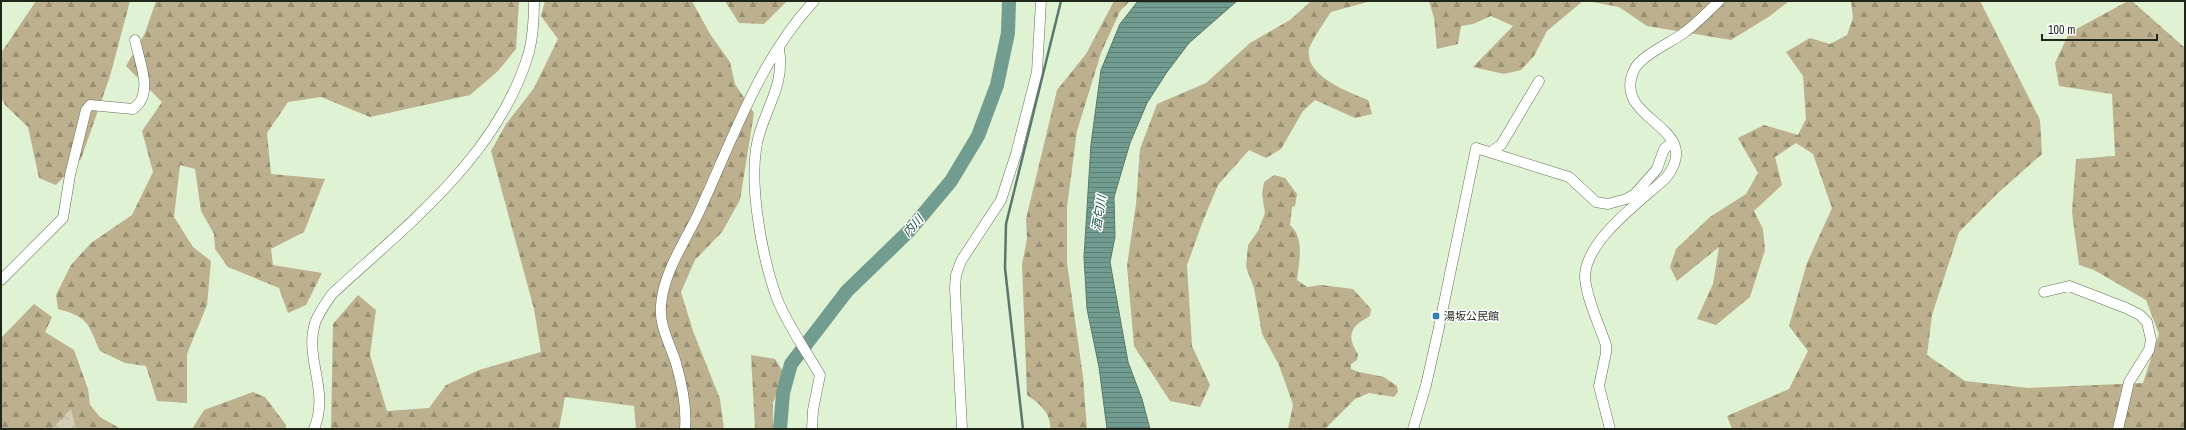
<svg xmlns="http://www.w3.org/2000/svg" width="2186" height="430" font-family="'Archivo Narrow','Noto Sans JP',sans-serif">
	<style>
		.forest { fill: url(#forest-firs) }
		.park { fill: url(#park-crowns) }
		.water { fill: url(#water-rules); stroke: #59786d }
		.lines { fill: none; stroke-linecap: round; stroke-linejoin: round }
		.stream { stroke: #59786d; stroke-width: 2.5 }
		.river { stroke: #729c90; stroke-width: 14 }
		.minor-casing { stroke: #607055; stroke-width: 11 }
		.minor { stroke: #fff; stroke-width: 10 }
		.poi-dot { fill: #3181b2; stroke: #fff; stroke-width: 1.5 }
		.labels { text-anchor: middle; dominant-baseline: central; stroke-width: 3; stroke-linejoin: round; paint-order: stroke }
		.poi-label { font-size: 11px; fill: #1f251a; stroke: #fff; text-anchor: start }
		.water-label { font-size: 12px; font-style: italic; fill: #175145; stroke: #fff }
	</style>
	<defs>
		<pattern id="forest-firs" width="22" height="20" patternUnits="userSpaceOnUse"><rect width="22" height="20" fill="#bcb08e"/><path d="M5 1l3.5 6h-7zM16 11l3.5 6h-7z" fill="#988f73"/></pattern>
		<pattern id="park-crowns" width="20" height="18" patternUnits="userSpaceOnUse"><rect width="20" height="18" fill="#d4ccb5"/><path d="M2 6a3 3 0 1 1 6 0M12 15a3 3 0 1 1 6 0" fill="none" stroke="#b6af9b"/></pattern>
		<pattern id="water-rules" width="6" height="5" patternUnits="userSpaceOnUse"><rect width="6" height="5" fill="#729c90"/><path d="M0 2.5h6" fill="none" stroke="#5d7f75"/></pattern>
	</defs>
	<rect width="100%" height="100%" fill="#dff2d3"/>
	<path class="forest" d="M36 1H130L110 76 81 159 56 185 39 178 28 127 5 105 1 97V53Z
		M156 1H519L516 49 498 71 470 95 370 117 321 97 288 102 267 133 271 174 325 179 304 232 271 249 273 265 322 273 306 305 288 313 279 288 228 267 215 249 214 234 201 211 195 169 180 165 174 217 193 247 211 261 207 305 187 354V403L157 401 146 366 125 363 100 351C88 324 89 317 58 309L56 295 71 265 91 243 132 215 153 172 142 131 162 102 126 66 145 33Z
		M545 1H692L710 34 730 62 735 84 754 113 740 200 722 232 695 260 681 292 693 331 720 399 724 429H636L634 406 565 397 559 429H331L333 324 358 295 376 310 370 355 387 411 429 408 446 385 479 370 541 352 534 309 491 151 506 124 534 88 558 39 541 16Z
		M725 1H787L764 24 739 23Z
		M1114 1H1130L1120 11 1101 53 1077 131 1067 207V263L1083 377 1087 429H1050C1052 414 1039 403 1027 395L1022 264 1027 239 1026 219 1057 90 1086 54Z
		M1311 1H1371L1331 12C1326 19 1311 42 1309 49 1304 76 1349 92 1368 100L1372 114 1355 118 1315 100 1303 111 1281 149 1266 158 1249 150 1218 185 1203 221 1187 265 1192 346 1210 385 1200 407 1170 401 1134 346 1127 266 1136 204 1140 149 1157 104 1206 83 1250 43 1290 20Z
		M1429 1H1583L1547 31 1534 56 1521 70 1504 74 1473 67 1513 26 1491 16 1473 24 1461 26 1458 44 1437 49 1434 18Z
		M1587 1H1789L1770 16 1731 40 1647 26 1619 7Z
		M1851 1H1980L2040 120 2042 154 1999 192 1959 232 1932 315 1927 355 1965 381 2028 388 2143 383 2159 334 2146 300 2094 270 2079 265 2072 212 2076 159 2115 156 2112 94 2059 86 2055 63 2069 33 2128 1H2132L2185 48V429H1732L1727 416 1789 389 1808 351 1789 326 1807 263 1832 208 1813 154 1796 143 1775 157 1782 185 1754 211 1763 229 1765 250 1750 297 1716 325 1697 319 1713 284 1719 247 1677 281 1670 267 1676 249 1710 217 1746 194 1758 173 1738 138 1764 125 1798 135 1806 119 1803 76 1786 52 1810 38 1830 44 1847 35 1853 18Z
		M1274 175 1285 178 1297 194 1295 206 1292 207 1290 225C1305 238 1299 262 1297 280L1307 287 1321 285 1353 289 1371 309 1370 316C1352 326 1345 334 1358 354L1357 360 1351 364V369L1359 372 1384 377 1397 386 1398 392 1394 397 1369 393 1355 399 1325 429H1288L1293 405 1279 365 1262 334 1254 288 1246 267 1248 245 1258 231 1265 213 1262 194 1264 182Z
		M34 304 52 317 45 332 74 350 88 389 90 405 100 417 121 429H1V338Z
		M751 355 775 359 784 373 773 403V429H755Z
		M253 392 265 397 286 425V429H192L204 410Z"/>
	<path class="park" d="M71 409 76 429H52Z"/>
	<path class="water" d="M1138 1H1237L1189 43 1167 72 1147 103 1130 143 1114 197 1115 237 1110 262 1128 362 1142 399 1150 429H1107L1099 367 1087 309 1084 257 1091 144 1101 70 1120 24Z"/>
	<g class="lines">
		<path class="stream" d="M1023 429 1005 268 1006 224 1061 1"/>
		<path class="river" d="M780 429 783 393 791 364 847 291 909 231 951 181 978 136 997 85 1008 33 1009 1"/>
		<g class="minor-casing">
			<path id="minor" d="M779 49C786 89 761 112 756 149 750 190 762 256 776 296 784 319 807 353 820 375L813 410 812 429
				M1492 151 1501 145 1539 81
				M1 280 63 218 70 175 86 110 90 105 133 109C155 94 139 62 135 40
				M2044 292 2069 286 2126 308 2140 315 2147 322 2151 340 2149 350 2129 382 2118 429
				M314 429C330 391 304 358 315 323 319 312 326 303 332 294 408 224 499 155 529 52 533 36 534 18 534 1
				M685 429C687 407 682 384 676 363 670 344 659 326 661 305 664 270 686 241 700 210 733 139 759 60 814 1
				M962 429 955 288 956 275 961 261 1001 200 1016 154 1037 72 1041 1
				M1413 429 1426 385 1438 332 1476 148 1569 177 1596 202 1608 204 1626 199 1635 194 1657 169 1664 149 1673 142
				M1610 429 1599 386 1606 353V345C1599 324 1587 300 1585 278 1584 241 1641 201 1666 178 1707 125 1610 122 1634 70 1641 55 1671 43 1685 32 1697 23 1708 12 1719 1"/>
		</g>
		<use href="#minor" class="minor"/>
	</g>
	<rect class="poi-dot" x="1432" y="312" width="8" height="8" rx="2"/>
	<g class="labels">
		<g class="poi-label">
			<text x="1444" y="316">湯坂公民館</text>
		</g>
		<g class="water-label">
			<text transform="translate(1099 213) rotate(-81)">酒匂川</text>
			<text transform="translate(913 226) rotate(-48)">内川</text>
		</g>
	</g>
	<rect width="2186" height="430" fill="none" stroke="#1f251a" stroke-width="4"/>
	<path d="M2042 34v6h115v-6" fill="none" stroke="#1f251a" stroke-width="2"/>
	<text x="2048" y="34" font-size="12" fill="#1f251a" stroke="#ffffff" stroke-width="3" paint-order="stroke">100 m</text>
</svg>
